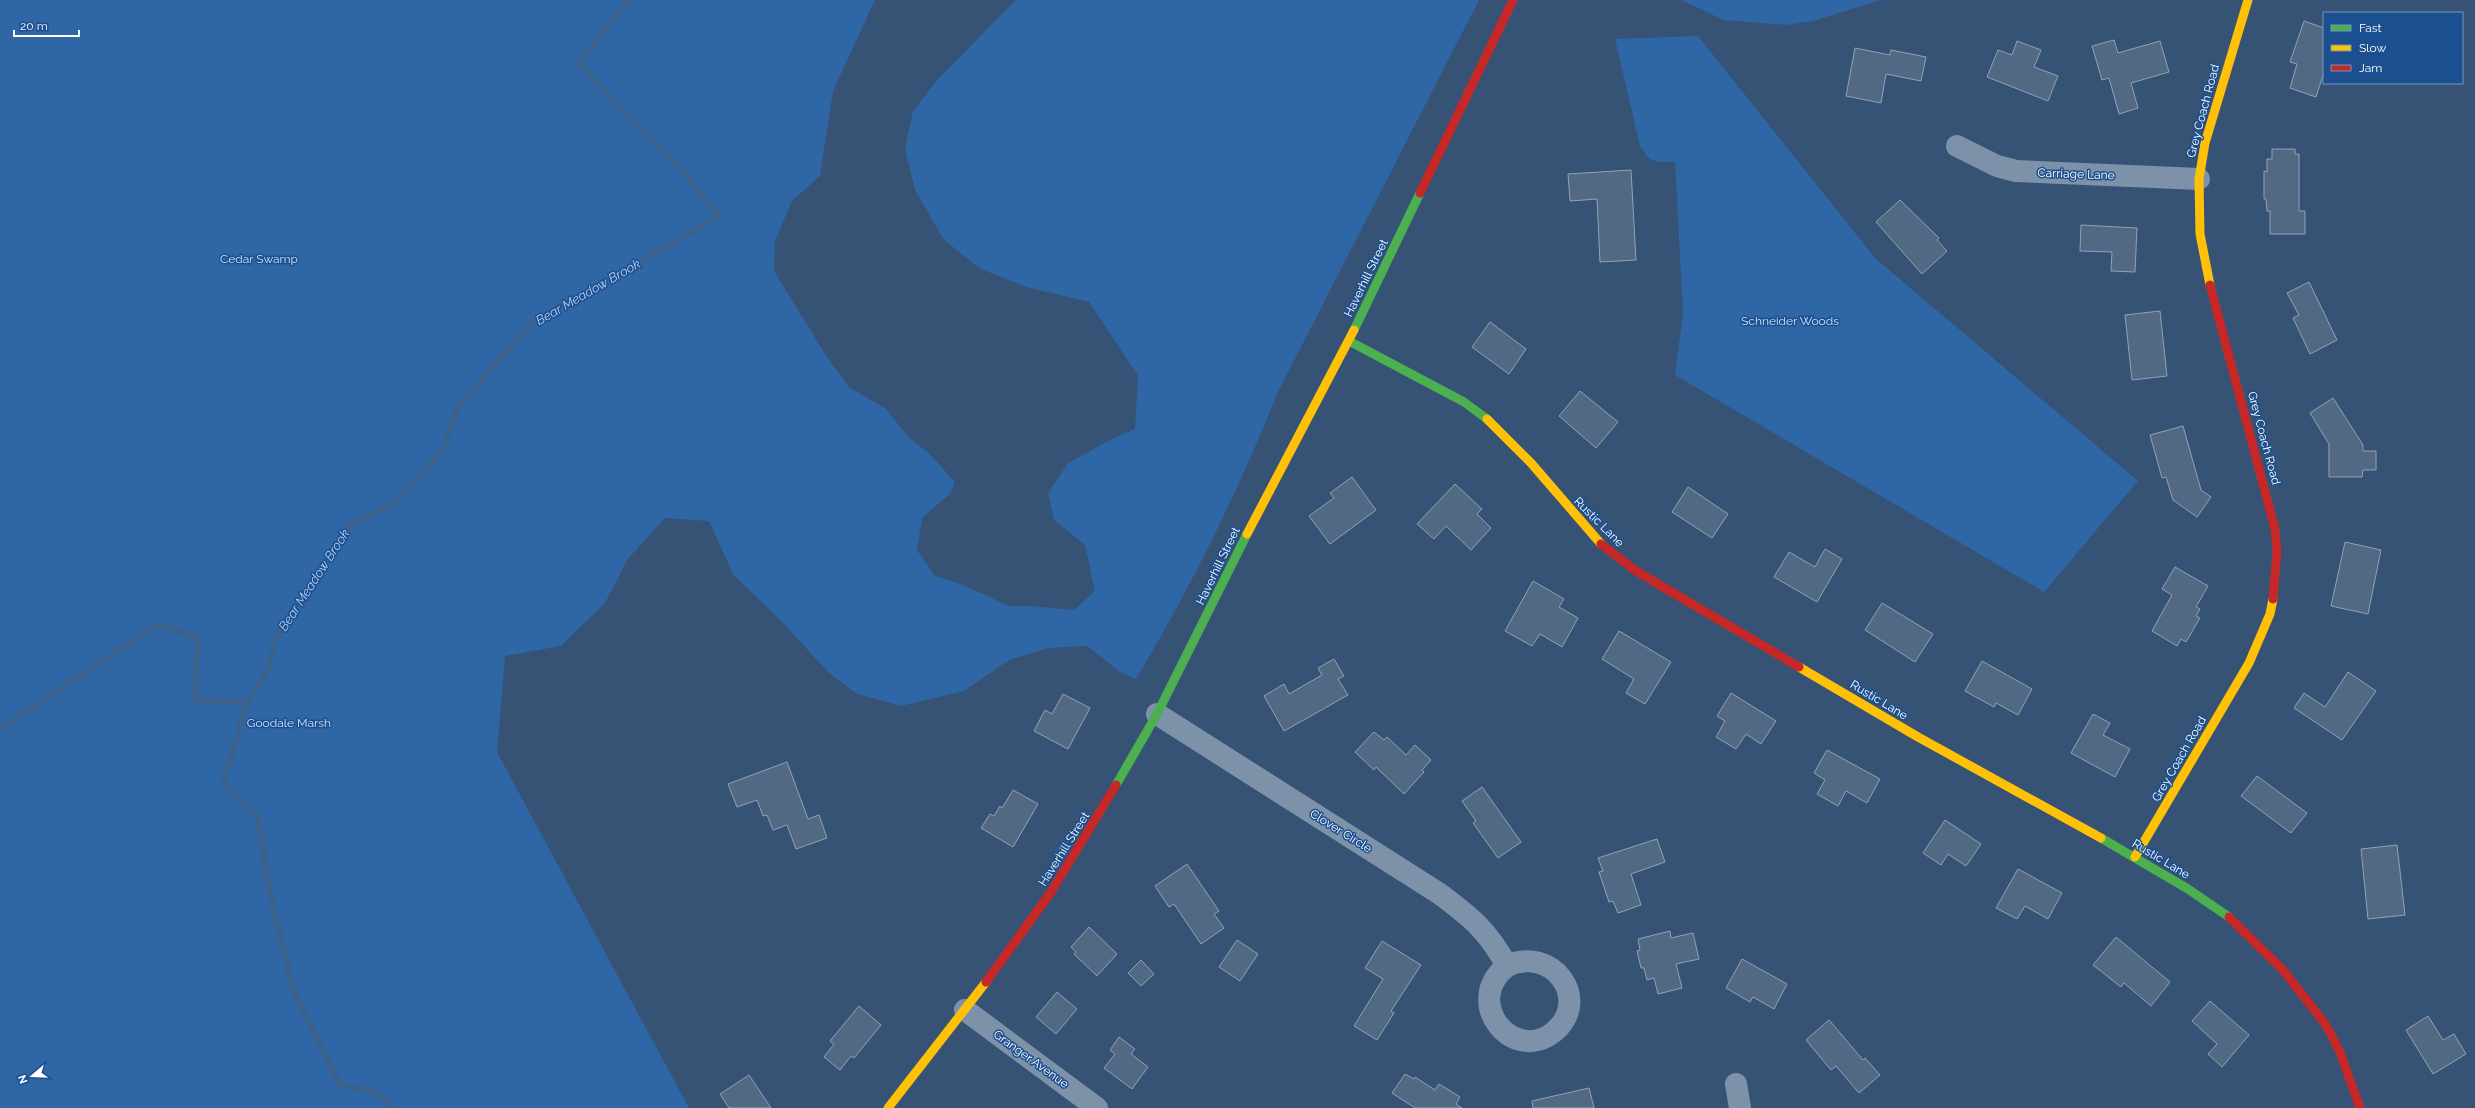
<svg xmlns="http://www.w3.org/2000/svg" width="2475" height="1108" font-family="Raleway,sans-serif">
	<style>
		.green { fill: #2f66a5 }
		.lines { fill: none; stroke-linecap: round; stroke-linejoin: round }
		.stream { stroke: #3b618d; stroke-width: 6 }
		.building { fill: #526984; stroke: #92a2b6 }
		.street { stroke: #7d92a8; stroke-width: 22 }
		.fast { stroke: #4caf50; stroke-width: 9 }
		.slow { stroke: #ffc107; stroke-width: 9 }
		.jam { stroke: #c62828; stroke-width: 9 }
		.labels { text-anchor: middle; dominant-baseline: central; stroke-width: 3; stroke-linejoin: round; paint-order: stroke }
		.street-label { font-size: 12px; fill: #fff; stroke: #1b4f8f }
		.park-label { font-size: 12px; fill: #cfe3fa; stroke: #1b4f8f }
		.water-label { font-size: 13px; font-style: italic; fill: #b5d3f5; stroke: #1b4f8f }
	</style>
	<rect width="100%" height="100%" fill="#365274"/>
	<path class="green" d="M0 0H875L833 91 820 176 792 201 775 241 774 271 827 357 849 387 886 409 909 438 929 453 955 482 951 493 922 518 917 550 935 576 963 585 1009 606H1031L1074 610 1095 591 1085 545 1054 520 1048 493 1068 463 1114 438 1135 429 1138 376 1089 302 1026 287 981 269 944 240 915 190 905 149 913 111 937 80 1016 0H1479L1277 394C1238 492 1190 589 1136 679L1120 672 1087 646 1048 648 1009 660 964 691 901 706 857 694 828 672 784 624 733 574 709 521 665 518 628 559 605 603 561 646 505 656 497 752 689 1108H0Z
		M1682 0H1881L1813 21 1787 25 1723 20Z
		M1698 36 1875 258 2138 481 2044 592 1675 375 1683 313 1675 162C1655 162 1652 164 1640 146L1615 39Z"/>
	<g class="lines">
		<path class="stream" d="M247 702 223 785 257 814 270 891 293 990 340 1085 377 1093 392 1108
			M0 729 158 624 198 638 195 700 247 702 268 670 277 636 350 525 392 504 442 451 458 407 530 325 719 216 679 167 579 64 628 0"/>
	</g>
	<path class="building" d="M2304 21 2324 28V72L2316 97 2290 88 2297 64 2290 62Z
		M2114 40 2118 53 2160 41 2169 72 2131 83 2138 108 2119 114 2109 78 2102 80 2092 46Z
		M2017 41 2041 50 2034 67 2058 76 2048 101 1987 77 1998 50 2012 55Z
		M1855 48 1890 55 1891 50 1926 57 1921 81 1886 74 1881 103 1846 96Z
		M2272 149H2295V154H2299V211H2305V234H2270V211H2267L2266 199H2264V171L2267 172V159H2272Z
		M1631 170 1636 260 1600 262 1597 199 1570 201 1568 174Z
		M1900 200 1939 238 1937 240 1947 251 1922 274 1876 222Z
		M2081 225 2137 228 2135 272 2111 271 2112 252 2080 251Z
		M2309 282 2337 340 2310 354 2293 318 2299 315 2287 293Z
		M2160 311 2167 376 2132 380 2125 315Z
		M1490 322 1526 349 1509 374 1472 347Z
		M1580 391 1618 422 1596 448 1559 416Z
		M2333 398 2363 445V451H2376V470H2363L2362 477H2329V444L2310 413Z
		M2183 426 2201 490 2211 497 2197 517 2173 500 2166 477 2162 478 2150 435Z
		M1352 477 1376 510 1330 544 1309 516 1334 498 1330 493Z
		M1455 484 1482 509 1477 514 1491 528 1471 550 1446 526 1434 539 1417 524Z
		M1688 487 1728 514 1712 538 1672 512Z
		M2345 542 2381 550 2368 614 2331 606Z
		M1825 549 1842 559 1817 602 1774 577 1789 552 1815 567Z
		M2175 567 2208 586 2196 607 2200 609 2196 616 2200 618 2186 642 2181 639 2177 646 2152 631 2172 595 2162 589Z
		M1533 581 1564 599 1559 607 1578 618 1562 647 1540 634 1532 646 1505 631Z
		M1882 603 1933 634 1915 662 1865 630Z
		M1619 631 1671 662 1645 704 1626 693 1634 679 1602 659Z
		M1334 659 1344 676 1338 679 1348 695 1284 731 1264 696 1284 684 1289 694 1322 675 1318 668Z
		M1982 661 2032 689 2018 715 1996 703 1994 707 1965 691Z
		M2348 672 2376 691 2342 740 2294 708 2304 693 2325 707Z
		M1731 693 1776 721 1761 744 1746 734 1736 749 1716 737 1725 721 1717 716Z
		M1063 694 1090 708 1068 749 1034 731 1045 710 1052 714Z
		M2093 714 2110 723 2103 735 2130 749 2115 777 2071 753Z
		M1374 732 1384 740 1387 737 1406 755 1415 745 1431 760 1422 770 1424 772 1404 794 1376 767 1374 770 1355 752Z
		M1827 750 1880 779 1867 803 1846 791 1838 806 1817 794 1825 780 1814 773Z
		M787 762 808 819 819 815 827 838 796 849 787 825 773 830 767 815 763 816 757 800 737 807 728 784Z
		M2257 776 2307 813 2291 833 2241 796Z
		M1482 787 1521 842 1498 858 1473 823 1476 821 1462 801Z
		M1013 790 1038 804 1013 847 981 828 990 814 994 816 1000 806 1002 808Z
		M1945 820 1981 844 1966 866 1948 854 1941 865 1923 853Z
		M1657 839 1665 862 1631 874 1641 905 1618 913 1613 901 1609 902 1599 872 1603 871 1598 858Z
		M2397 845 2405 915 2368 919 2361 849Z
		M1187 864 1219 911 1214 914 1224 928 1201 944 1174 904 1169 907 1155 886Z
		M2018 869 2062 893 2048 919 2025 906 2017 919 1996 908Z
		M1089 927 1117 954 1097 976 1074 954 1076 952 1071 947Z
		M1670 931 1671 938 1693 933 1699 959 1676 964 1682 988 1658 994 1654 978 1647 980 1644 968H1641L1637 951 1640 950 1638 939Z
		M2116 937 2170 982 2151 1006 2124 983 2121 987 2093 965Z
		M1237 940 1258 954 1240 981 1219 967Z
		M1382 941 1421 965 1391 1011 1394 1013 1377 1040 1354 1026 1383 979 1365 968Z
		M1742 959 1787 984 1774 1009 1753 997 1750 1002 1726 988Z
		M1141 960 1154 974 1141 986 1128 973Z
		M1057 992 1077 1009 1056 1034 1036 1017Z
		M2210 1001 2249 1035 2222 1067 2208 1054 2217 1044 2192 1021Z
		M859 1006 881 1025 854 1058 851 1056 840 1070 824 1057 834 1044 830 1041Z
		M2428 1016 2443 1040 2454 1034 2466 1054 2433 1074 2406 1030Z
		M1829 1020 1863 1060 1865 1058 1880 1075 1859 1093 1836 1066 1831 1070 1806 1040Z
		M1119 1037 1135 1049 1131 1054 1148 1067 1132 1089 1104 1068 1115 1054 1110 1050Z
		M1405 1074 1414 1079 1415 1077 1435 1090 1439 1084 1460 1097 1456 1104 1462 1108H1415L1392 1093Z
		M749 1075 771 1108H729L720 1094Z
		M1589 1088 1594 1108H1533L1532 1101Z"/>
	<g class="lines">
		<path class="street" d="M1957 146 1997 166 2016 171 2199 179
			M1157 714 1440 894C1472 918 1488 931 1507 966 1461 1002 1514 1066 1555 1031 1592 998 1551 945 1507 966
			M965 1010 1097 1108
			M1736 1084 1740 1108"/>
		<path class="fast" d="M1354 330 1420 193
			M1349 341 1464 402 1487 419
			M1116 785 1157 714 1247 534
			M2101 838 2188 889 2229 917"/>
		<path class="slow" d="M2210 285 2200 234 2199 179 2205 143 2248 0
			M1487 419 1531 463 1601 544
			M1247 534 1354 330
			M1799 667 1918 737 2101 838
			M2135 857 2249 663 2270 614 2273 599
			M888 1108 986 982"/>
		<path class="jam" d="M1420 193 1513 0
			M2210 285 2275 529 2277 551 2273 599
			M1601 544 1636 571 1799 667
			M2229 917 2283 970 2326 1025 2340 1052 2360 1108
			M986 982 1051 892 1116 785"/>
	</g>
	<g class="labels">
		<g class="street-label">
			<text transform="translate(2203 111) rotate(-75)">Grey Coach Road</text>
			<text transform="translate(2076 174) rotate(2)">Carriage Lane</text>
			<text transform="translate(1366 278) rotate(-64)">Haverhill Street</text>
			<text transform="translate(2264 438) rotate(75)">Grey Coach Road</text>
			<text transform="translate(1599 522) rotate(45)">Rustic Lane</text>
			<text transform="translate(1218 566) rotate(-64)">Haverhill Street</text>
			<text transform="translate(1879 700) rotate(31)">Rustic Lane</text>
			<text transform="translate(2179 759) rotate(-60)">Grey Coach Road</text>
			<text transform="translate(1341 831) rotate(32)">Clover Circle</text>
			<text transform="translate(1064 849) rotate(-58)">Haverhill Street</text>
			<text transform="translate(2161 859) rotate(31)">Rustic Lane</text>
			<text transform="translate(1031 1059) rotate(36)">Granger Avenue</text>
		</g>
		<g class="park-label">
			<text x="259" y="259">Cedar Swamp</text>
			<text x="1790" y="321">Schneider Woods</text>
			<text x="289" y="723">Goodale Marsh</text>
		</g>
		<g class="water-label">
			<text transform="translate(588 292) rotate(-30)">Bear Meadow Brook</text>
			<text transform="translate(314 580) rotate(-57)">Bear Meadow Brook</text>
		</g>
	</g>
	<rect x="2323" y="12" width="140" height="72" fill="#1b4f8f" stroke="#7695bc"/>
	<rect x="2331" y="25" width="20" height="6" fill="#4caf50" stroke="#7695bc"/>
	<text x="2359" y="32" font-size="12" fill="#ffffff">Fast</text>
	<rect x="2331" y="45" width="20" height="6" fill="#ffc107" stroke="#7695bc"/>
	<text x="2359" y="52" font-size="12" fill="#ffffff">Slow</text>
	<rect x="2331" y="65" width="20" height="6" fill="#c62828" stroke="#7695bc"/>
	<text x="2359" y="72" font-size="12" fill="#ffffff">Jam</text>
	<g transform="translate(32 1076) rotate(251)" stroke="#1b4f8f" stroke-width="3" paint-order="stroke">
	<path d="M0-3L7 15L0 10L-7 15Z" fill="#ffffff"/>
	<text y="-6" font-size="11" font-weight="bold" text-anchor="middle" fill="#ffffff">N</text>
	</g>
	<path d="M14 30v6h65v-6" fill="none" stroke="#ffffff" stroke-width="2"/>
	<text x="20" y="30" font-size="12" fill="#ffffff" stroke="#1b4f8f" stroke-width="3" paint-order="stroke">20 m</text>
</svg>
